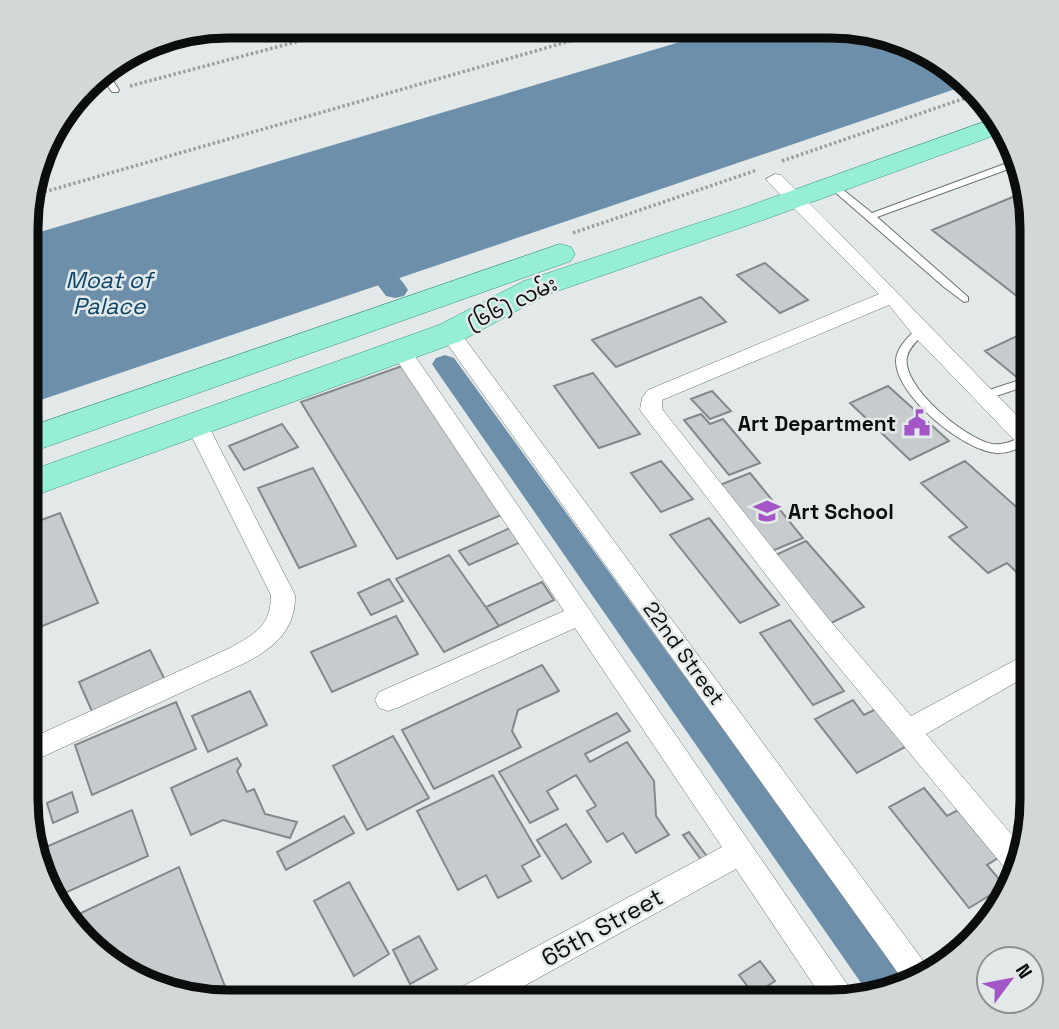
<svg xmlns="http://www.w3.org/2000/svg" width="1059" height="1029" font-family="'Space Grotesk','Noto Sans Myanmar',sans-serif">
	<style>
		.water { fill: #6d8faa }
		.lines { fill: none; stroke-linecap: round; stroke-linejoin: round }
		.canal { fill: #6d8faa; fill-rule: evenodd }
		.building { fill: #c6cbcd; stroke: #84888a; stroke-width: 2 }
		.lane-casing { stroke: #6c7171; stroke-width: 2 }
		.street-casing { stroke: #6c7171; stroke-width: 1 }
		.primary-casing { stroke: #39987f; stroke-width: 1 }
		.path { stroke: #9a9f9f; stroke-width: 3.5; stroke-dasharray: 2.5 2.5; stroke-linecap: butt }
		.lane { fill: #fff; fill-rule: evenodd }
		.street { fill: #fff; fill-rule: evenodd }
		.primary { fill: #97eed7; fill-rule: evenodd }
		.labels { text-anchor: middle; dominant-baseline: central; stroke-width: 5; stroke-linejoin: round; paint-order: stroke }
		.street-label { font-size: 21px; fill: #0c0e0e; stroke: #e3e9e9 }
		.poi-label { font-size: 21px; font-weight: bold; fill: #0c0e0e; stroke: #e3e9e9; text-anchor: end }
		.water-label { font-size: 23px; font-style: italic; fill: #0b466b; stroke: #e3e9e9 }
		.near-street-label { font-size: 24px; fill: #0c0e0e; stroke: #e3e9e9 }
		.rim { fill: none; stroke: #0c0e0e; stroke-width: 9 }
	</style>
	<rect width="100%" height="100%" fill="#e3e9e9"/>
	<path class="water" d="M727 28H856L931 53 967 85 29 404 30 235Z"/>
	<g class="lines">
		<path class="canal" d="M365 243 374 246 404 284 408 290 404 296 395 298 386 296 356 256 353 251 356 246Z
			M445 355 454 358 904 979 868 993 436 370 432 364 436 358Z"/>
	</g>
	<path class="building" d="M1020 194 1026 198 1032 216V308L932 230Z
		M765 263 808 300 780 313 737 275Z
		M701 297 726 322 616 367 592 340Z
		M1032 329V372L1019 379 985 351Z
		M402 366 506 513 397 559 301 402Z
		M593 373 640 434 599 448 554 386Z
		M888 386 949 441 910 460 850 403Z
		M712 391 731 411 710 419 691 399Z
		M701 414 710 424 723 419 760 463 729 475 684 420Z
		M282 424 298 447 244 470 229 446Z
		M661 461 693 499 661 512 631 473Z
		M965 461 1023 513 1032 508V587L1007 563 988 573 949 537 967 527 921 483Z
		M313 468 356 546 299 568 258 488Z
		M750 473 803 538 767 553 715 487Z
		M60 513 98 603 28 632V525Z
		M709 518 779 605 740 623 670 535Z
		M510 528 521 542 469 565 459 551Z
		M806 541 864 607 827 625 771 557Z
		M449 555 499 626 444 652 396 579Z
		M389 579 403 601 371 615 358 593Z
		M542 582 554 600 499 626 486 607Z
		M396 616 418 654 332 692 311 652Z
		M790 620 844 691 813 705 760 633Z
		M150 650 166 682 94 716 79 682Z
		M542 665 559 691 518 710 512 731 521 747 434 789 402 730Z
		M250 691 267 725 208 752 192 716Z
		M853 700 864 715 876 709 907 746 857 773 815 719Z
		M176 702 196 749 92 795 75 745Z
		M617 713 630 731 585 754 590 762 627 742 654 781 656 816 669 835 636 853 623 833 607 842 587 811 596 806 576 775 547 791 558 809 530 823 499 772Z
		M1032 729V753L1018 737Z
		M393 736 429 798 367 830 333 766Z
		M237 758 241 765 237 771 247 792 254 789 265 814 297 822 290 838 223 820 191 835 171 788Z
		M493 775 540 856 522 866 531 881 498 898 486 875 458 890 417 811Z
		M924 788 947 816 958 810 998 858 987 865 1005 886 969 908 889 807Z
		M72 792 78 812 53 823 47 803Z
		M132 810 148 856 58 896 41 849Z
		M344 816 354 833 286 870 277 852Z
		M566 824 591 862 562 879 537 840Z
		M689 832 711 862 705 865 683 835Z
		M179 867 231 1002H216L139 982 70 925 68 919Z
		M349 882 389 954 354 976 314 901Z
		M419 936 437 969 410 984 393 950Z
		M760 961 775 981 754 995 739 975Z"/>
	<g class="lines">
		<g class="lane-casing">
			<path id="lane" d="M106 70 119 90 118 92H112L100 74Z
				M1010 162H1012L1014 167 877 217 968 297V301L964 302 944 287 828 186 833 183 836 184 872 213Z
				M921 327 926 331C920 339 909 346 907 357 901 387 966 439 992 444 1006 446 1017 438 1029 434L1032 435V441C1021 447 1009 454 996 453 963 450 896 396 896 361 896 354 900 347 905 341 909 336 914 330 921 327Z
				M1032 376V384L984 400 978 396 980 393Z"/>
		</g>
		<g class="street-casing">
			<path id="street" d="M775 174 781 175C866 259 948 346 1032 431V452L1024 450 914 336 889 305 662 400V409L827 617 911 716 1032 651V673L926 734 1023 848 1015 876 1009 873 809 631 640 410 642 398 648 390 879 294 769 183 766 179Z
				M450 326 457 328 930 970 903 980 443 338 440 333 443 328Z
				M401 344 408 346 856 997 843 1002H825L736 869 495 1002H450L454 991 722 847 575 628 397 708 388 711 379 708 375 700 379 692 564 611 394 356 391 351 394 346Z
				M197 417 205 420 208 425 295 595C296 629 275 647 247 662L27 764V740L230 648C255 634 271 626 271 595L186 425 189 420Z"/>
		</g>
		<g class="primary-casing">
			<path id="primary" d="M995 118 1001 133 766 219 546 295 461 341 28 498 29 471 439 325 524 281 746 207Z
				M560 244 571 247 575 254 571 261 29 453V427Z"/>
		</g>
		<path class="path" d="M130 86 352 27
			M76 100 98 94
			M782 161 977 94
			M30 196 619 27
			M573 233 757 170"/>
		<use href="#lane" class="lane"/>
		<use href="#street" class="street"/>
		<use href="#primary" class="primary"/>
	</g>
	<defs>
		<g id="civic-bare" transform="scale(2.1)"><path d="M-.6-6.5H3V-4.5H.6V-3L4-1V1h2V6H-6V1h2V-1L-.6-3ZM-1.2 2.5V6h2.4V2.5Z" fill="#a456c7" stroke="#e3e9e9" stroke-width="2.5" paint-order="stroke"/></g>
		<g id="school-bare" transform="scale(2.1)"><path d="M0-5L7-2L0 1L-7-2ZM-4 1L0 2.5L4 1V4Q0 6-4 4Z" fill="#a456c7" stroke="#e3e9e9" stroke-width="2.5" paint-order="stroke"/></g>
	</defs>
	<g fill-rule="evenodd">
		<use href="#civic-bare" x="917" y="423"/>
		<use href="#school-bare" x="767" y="511"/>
	</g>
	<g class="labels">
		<g class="street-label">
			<text transform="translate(512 303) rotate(-26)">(၆၆) လမ်း</text>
			<text transform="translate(684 653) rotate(54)">22nd Street</text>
		</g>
		<g class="poi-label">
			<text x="896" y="423">Art Department</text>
			<text x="788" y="511" text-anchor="start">Art School</text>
		</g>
		<g class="water-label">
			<text x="109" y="280">Moat of<tspan x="109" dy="26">Palace</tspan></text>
		</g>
		<g class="near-street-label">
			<text transform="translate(602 927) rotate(-29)">65th Street</text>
		</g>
	</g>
	<path d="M0 0H1059V1029H0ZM228 38H830A190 190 0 0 1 1020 228V800A190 190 0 0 1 830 990H228A190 190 0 0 1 38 800V228A190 190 0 0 1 228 38Z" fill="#d2d7d7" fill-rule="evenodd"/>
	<path class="rim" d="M228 38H830A190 190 0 0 1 1020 228V800A190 190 0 0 1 830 990H228A190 190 0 0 1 38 800V228A190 190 0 0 1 228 38Z"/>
	<g transform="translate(1010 980) rotate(58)"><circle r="33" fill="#e3e9e9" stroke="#8d9191" stroke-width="2"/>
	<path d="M0-5L12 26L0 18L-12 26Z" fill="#a456c7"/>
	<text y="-10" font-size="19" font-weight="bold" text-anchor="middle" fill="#0c0e0e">N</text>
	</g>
</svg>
